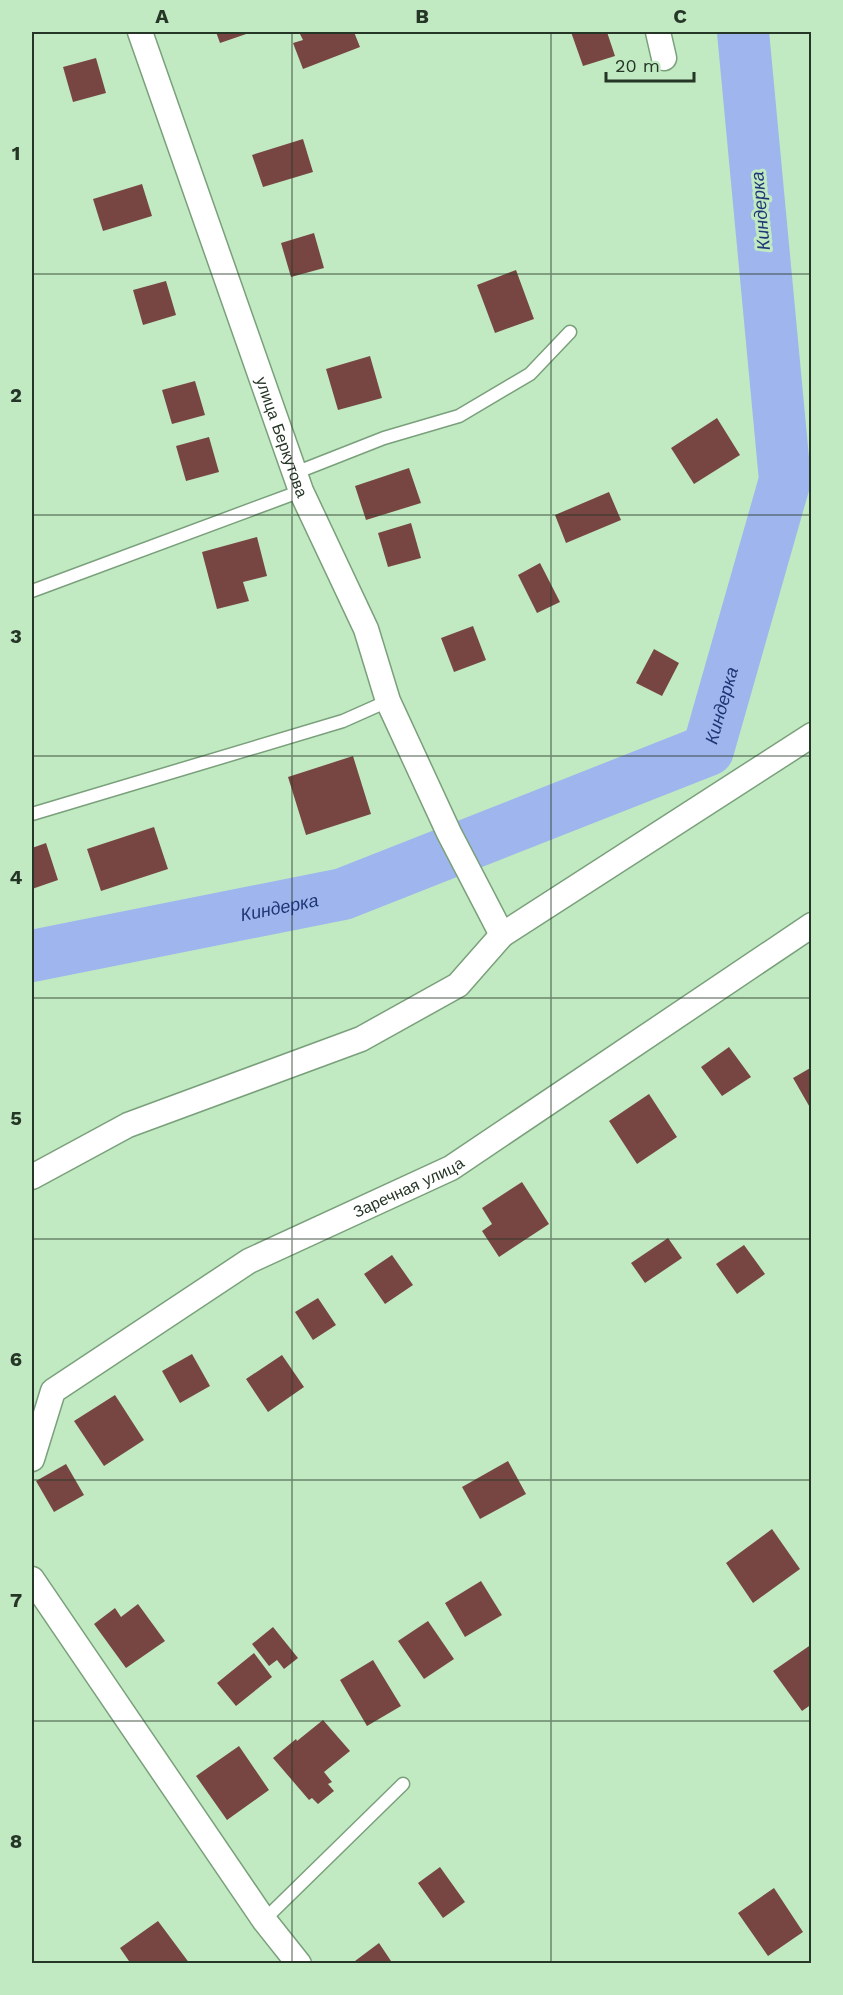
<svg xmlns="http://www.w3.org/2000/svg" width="843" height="1995" font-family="'Work Sans',sans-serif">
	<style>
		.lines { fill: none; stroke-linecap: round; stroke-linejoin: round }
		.river { stroke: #9eb6ed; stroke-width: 52 }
		.building { fill: #784642 }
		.service-casing { stroke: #7aa07b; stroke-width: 15 }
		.minor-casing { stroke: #7aa07b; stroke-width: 27 }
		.service { stroke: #fff; stroke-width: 12 }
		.minor { stroke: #fff; stroke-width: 24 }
		.grid { fill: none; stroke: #253526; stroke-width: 1.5; stroke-opacity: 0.55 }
		.labels { text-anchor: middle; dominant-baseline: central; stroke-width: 6; stroke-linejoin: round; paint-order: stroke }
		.street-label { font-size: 16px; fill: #253526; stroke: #c1eac2 }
		.water-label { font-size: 18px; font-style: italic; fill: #1f3676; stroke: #c1eac2 }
		.neatline { fill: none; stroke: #253526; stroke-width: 2 }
		.grid-label { font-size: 20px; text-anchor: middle; font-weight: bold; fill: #253526 }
	</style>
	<rect width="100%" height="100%" fill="#c1eac2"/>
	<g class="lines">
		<path class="river" id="s1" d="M32 956 343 894 708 750 785 480 743 32"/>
	</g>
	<path class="building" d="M216 32H252L220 43Z
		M299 32H354L360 47 303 69 293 43 303 40Z
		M571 32H607L615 56 583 66Z
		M96 58 106 93 73 102 63 67Z
		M303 139 313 172 263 187 252 155Z
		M142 184 152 216 103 231 93 199Z
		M314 233 324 268 291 277 281 243Z
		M516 270 534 319 495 333 477 285Z
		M166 281 176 315 143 325 133 290Z
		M370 356 382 398 338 410 326 369Z
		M195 381 205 415 172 424 162 390Z
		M717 418 740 455 694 484 671 448Z
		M209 437 219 472 186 481 176 446Z
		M409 468 421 503 366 520 355 486Z
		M609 492 621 520 566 543 555 515Z
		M411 523 421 558 388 567 378 533Z
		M257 537 267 576 243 582 249 601 217 609 202 552Z
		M540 563 560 602 537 613 518 575Z
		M473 626 486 660 454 672 441 638Z
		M654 649 679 663 662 696 636 683Z
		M353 756 371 814 306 835 288 777Z
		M154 827 168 869 101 891 87 849Z
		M46 843 58 880 32 889V848Z
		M729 1047 751 1077 722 1096 701 1067Z
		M812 1067V1111L793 1078Z
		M649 1094 677 1137 637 1164 609 1121Z
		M522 1182 549 1224 499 1257 482 1231 492 1224 482 1208Z
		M668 1238 682 1258 645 1283 631 1263Z
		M744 1245 765 1274 737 1294 716 1264Z
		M392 1255 413 1285 385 1304 364 1274Z
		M318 1298 336 1325 313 1340 295 1312Z
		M192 1354 210 1386 180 1403 162 1371Z
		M282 1355 304 1387 268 1412 246 1379Z
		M115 1395 144 1440 104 1466 74 1421Z
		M508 1461 526 1494 480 1519 462 1487Z
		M66 1464 84 1495 54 1512 36 1481Z
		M772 1529 800 1569 753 1603 726 1563Z
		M481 1581 502 1615 465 1637 445 1603Z
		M138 1604 165 1641 126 1668 94 1624 115 1608 121 1617Z
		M428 1621 454 1659 424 1679 398 1641Z
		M273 1627 298 1658 284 1669 277 1660 269 1666 252 1644Z
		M812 1644V1704L802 1711 773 1671Z
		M254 1653 272 1677 236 1706 217 1683Z
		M373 1660 401 1706 367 1726 340 1680Z
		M323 1720 350 1751 324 1772 332 1782 328 1784 334 1791 318 1804 312 1798 309 1800 273 1758 296 1739 297 1741Z
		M239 1746 269 1790 227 1820 196 1776Z
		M440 1867 465 1902 443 1918 418 1883Z
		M774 1888 803 1932 768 1956 738 1913Z
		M158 1921 190 1964H131L120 1948Z
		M379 1943 393 1964H351Z"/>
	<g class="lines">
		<g class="service-casing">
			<path id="service" d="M295 473 384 438 459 416 530 374 570 332
				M32 591 301 491
				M32 814 343 721 388 701
				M264 1920 403 1784"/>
		</g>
		<g class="minor-casing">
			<g id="minor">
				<path id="s2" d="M140 32 301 491 366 629 388 701 449 833 502 935"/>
				<path d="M658 32 664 58"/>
				<path d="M32 1177 128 1125 361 1039 458 985 502 935 812 735"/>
				<path id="s3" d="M32 1459 53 1391 249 1261 451 1168 812 925"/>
				<path d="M32 1579 264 1920 299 1964"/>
			</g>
		</g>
		<use href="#service" class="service"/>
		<use href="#minor" class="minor"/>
	</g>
	<path class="grid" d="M292 32V1964M551 32V1964M32 274H812M32 515H812M32 756H812M32 998H812M32 1239H812M32 1480H812M32 1721H812"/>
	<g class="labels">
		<g class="street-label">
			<text stroke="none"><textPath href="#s2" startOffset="429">улица Беркутова</textPath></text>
			<text stroke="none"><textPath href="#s3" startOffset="482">Заречная улица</textPath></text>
		</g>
		<g class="water-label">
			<text transform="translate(760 211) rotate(-95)">Киндерка</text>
			<text stroke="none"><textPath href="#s1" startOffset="756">Киндерка</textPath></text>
			<text stroke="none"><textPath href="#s1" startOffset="252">Киндерка</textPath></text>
		</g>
	</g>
	<rect width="843" height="1995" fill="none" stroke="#c1eac2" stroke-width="66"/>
	<path d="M606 72v9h88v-9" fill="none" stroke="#253526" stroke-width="3"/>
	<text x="615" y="72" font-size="18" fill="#253526" stroke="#c1eac2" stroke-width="4.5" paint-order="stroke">20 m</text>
	<rect x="33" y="33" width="777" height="1929" class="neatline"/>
	<g class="grid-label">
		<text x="162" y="23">A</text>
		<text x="422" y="23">B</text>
		<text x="680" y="23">C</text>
		<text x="16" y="160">1</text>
		<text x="16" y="402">2</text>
		<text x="16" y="643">3</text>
		<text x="16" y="884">4</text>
		<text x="16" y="1125">5</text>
		<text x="16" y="1366">6</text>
		<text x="16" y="1607">7</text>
		<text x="16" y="1848">8</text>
	</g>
</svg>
